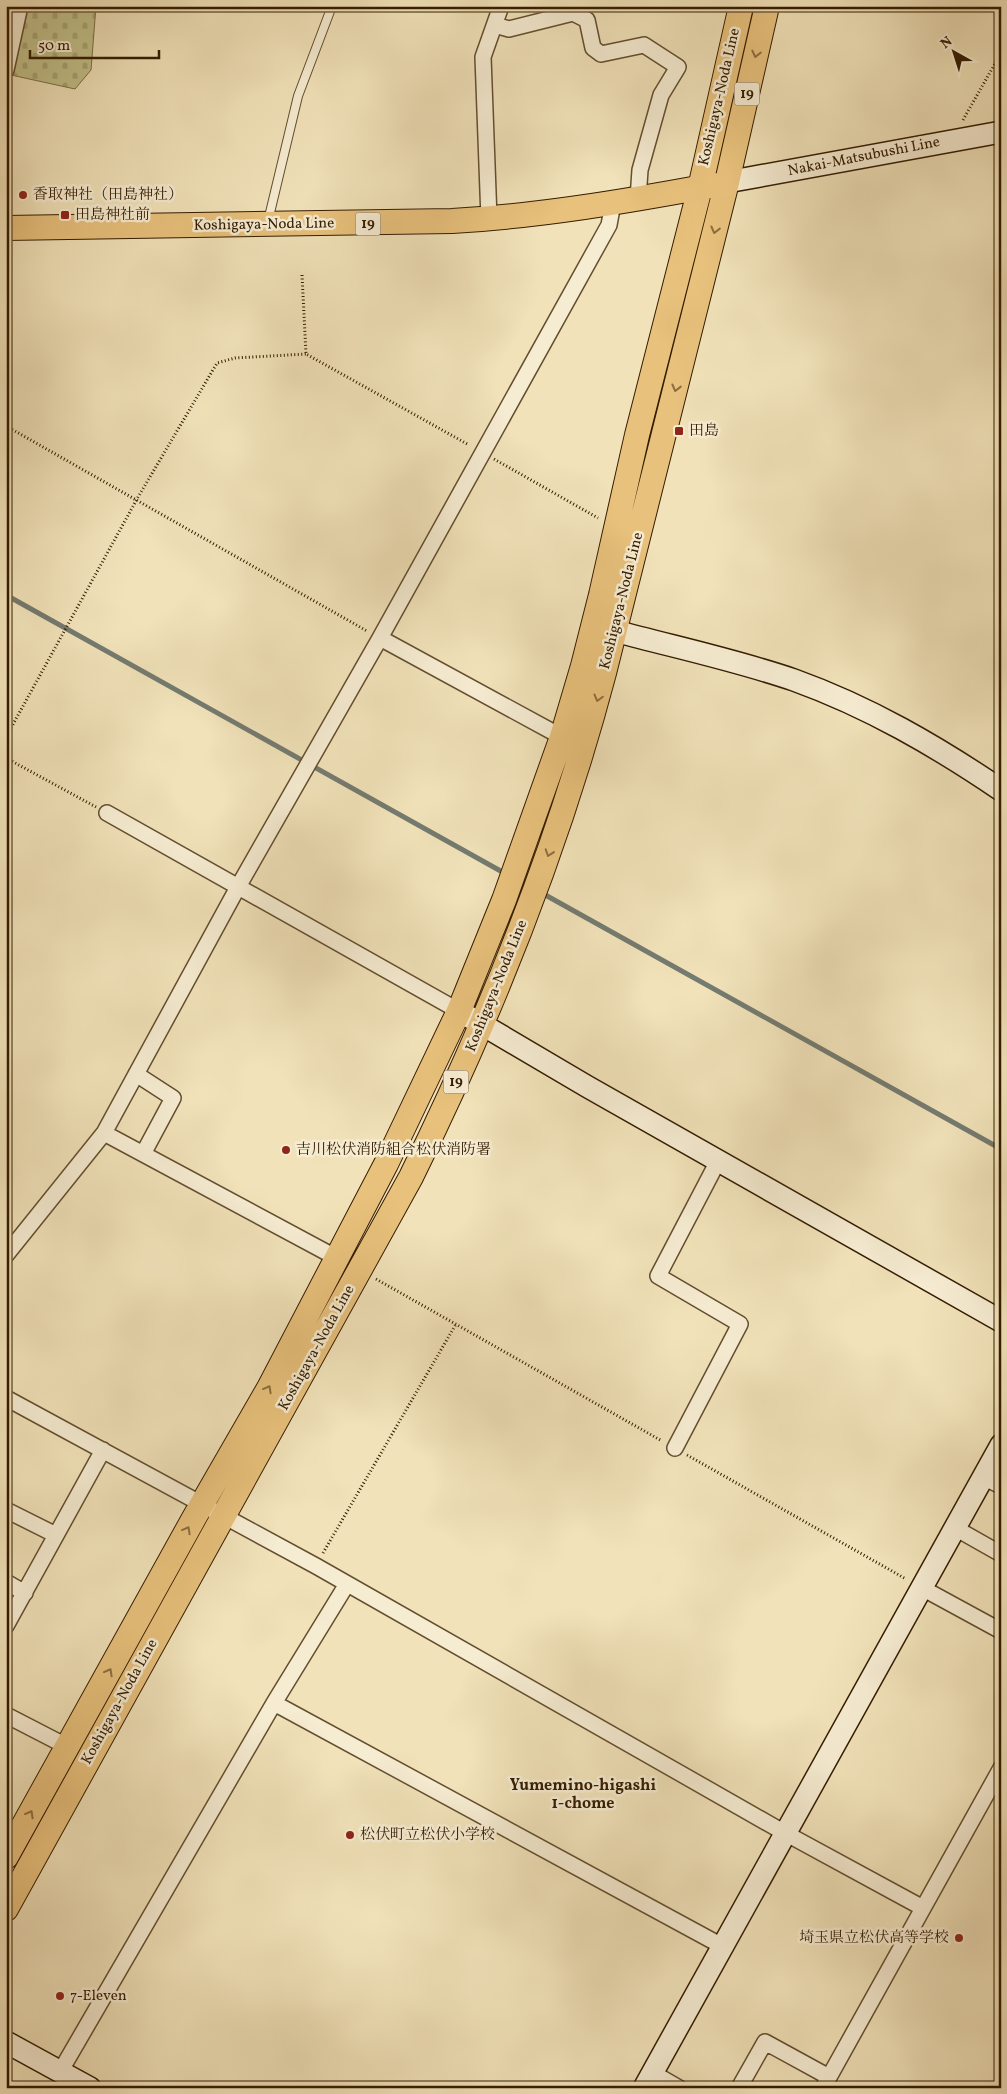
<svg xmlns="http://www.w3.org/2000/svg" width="1007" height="2094" font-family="Vollkorn,'Noto Serif JP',serif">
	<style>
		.cemetery { fill: url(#cemetery-stones); stroke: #7b6e45 }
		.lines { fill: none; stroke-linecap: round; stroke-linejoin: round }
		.stream { stroke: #747b70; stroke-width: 5 }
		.lane-casing { stroke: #634e2e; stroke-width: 10 }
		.street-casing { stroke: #634e2e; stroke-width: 18 }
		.secondary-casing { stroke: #341c00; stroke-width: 24 }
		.primary-casing { stroke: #341c00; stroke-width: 26 }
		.path { stroke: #341c00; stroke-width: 3; stroke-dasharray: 1 2.5; stroke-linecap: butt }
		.lane { stroke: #f6ecd2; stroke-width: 8 }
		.street { stroke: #f6ecd2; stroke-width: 15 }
		.secondary { stroke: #f6ecd2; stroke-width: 21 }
		.primary { stroke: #e8c17c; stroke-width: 24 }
		.oneway { stroke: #8e6e3e }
		.poi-dot { fill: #8f2418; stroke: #f6ecd2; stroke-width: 2 }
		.labels { text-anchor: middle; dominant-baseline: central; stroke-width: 5; stroke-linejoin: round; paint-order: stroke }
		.shield { fill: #f6ecd2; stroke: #6e5a3f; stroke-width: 1 }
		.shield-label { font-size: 14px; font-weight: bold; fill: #341c00 }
		.street-label { font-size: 15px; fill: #341c00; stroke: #f6ecd2 }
		.poi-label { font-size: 15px; fill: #341c00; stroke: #f6ecd2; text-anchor: start }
		.neighbourhood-label { font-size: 16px; font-weight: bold; fill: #341c00; stroke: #f6ecd2 }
	</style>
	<defs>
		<pattern id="cemetery-stones" width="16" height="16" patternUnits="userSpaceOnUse" patternTransform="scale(1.25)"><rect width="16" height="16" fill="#c2c18a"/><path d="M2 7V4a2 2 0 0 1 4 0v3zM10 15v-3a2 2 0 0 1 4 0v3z" fill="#a7a575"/></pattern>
	</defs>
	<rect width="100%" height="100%" fill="#f1e2b9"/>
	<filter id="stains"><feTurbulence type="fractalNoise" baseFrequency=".004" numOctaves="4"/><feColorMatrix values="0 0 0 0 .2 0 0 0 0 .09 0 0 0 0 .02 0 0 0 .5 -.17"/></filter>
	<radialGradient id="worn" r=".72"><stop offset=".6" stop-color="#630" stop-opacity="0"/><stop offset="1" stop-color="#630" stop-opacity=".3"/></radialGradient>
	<path class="cemetery" d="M26 6H96L91 70 75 89 11 75Z"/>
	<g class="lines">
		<path class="stream" d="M6 595 506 874
			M540 892 1001 1149"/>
		<g class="lane-casing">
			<path id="lane" d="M268 221 298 96 332 6"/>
		</g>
		<g class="street-casing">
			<path id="street" d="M495 25 509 29 573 13 587 20 593 48 601 54 644 45 678 67 661 95 640 170 638 199
				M6 70 20 6
				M489 219 483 57 501 6
				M380 638 562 737
				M107 813 459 1011
				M136 1074 173 1098 143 1154
				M104 1133 337 1258
				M6 1255 104 1133 238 887 380 638 609 225 613 203
				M6 1398 316 1566 785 1833 923 1908
				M675 1448 740 1324 658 1276 718 1161
				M983 1477 1001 1486
				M6 1510 56 1535
				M955 1528 1001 1554
				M6 1582 25 1593
				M922 1588 1001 1631
				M6 1626 103 1450
				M274 1703 722 1946
				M6 1715 68 1747
				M60 2072 274 1703 347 1584
				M653 2073 679 2088
				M739 2088 765 2042 829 2077
				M823 2088 1001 1768"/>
		</g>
		<g class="secondary-casing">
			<path id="secondary" d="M727 182 1001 132
				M615 631C674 647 736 660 794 680 869 707 936 746 1001 790
				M459 1011 588 1087 1001 1321
				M6 2042 90 2088
				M644 2088 1001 1445"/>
		</g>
		<g class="primary-casing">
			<path id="primary" d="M6 228 452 221C540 216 628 201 714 185
				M6 1857 194 1518 269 1388 386 1164 459 1011 504 900 562 737 583 666 601 595 637 435 700 188 741 6
				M6 1909 411 1177C491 1015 558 847 604 673L727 182 767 6"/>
		</g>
		<path class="path" d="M963 120 1001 53
			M302 275 306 354 469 445
			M6 426 367 631
			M494 459 598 518
			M6 737 137 499 217 363 235 358 306 354
			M6 758 96 807
			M376 1279 662 1441
			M687 1455 906 1579
			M323 1553 456 1324"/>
		<use href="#lane" class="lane"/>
		<use href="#street" class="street"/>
		<use href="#secondary" class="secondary"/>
		<use href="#primary" class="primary"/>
	</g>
	<defs><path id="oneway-chevron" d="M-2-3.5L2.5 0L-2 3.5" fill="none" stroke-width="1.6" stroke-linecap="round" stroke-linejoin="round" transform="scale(1.25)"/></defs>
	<g class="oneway">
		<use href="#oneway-chevron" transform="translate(756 54) rotate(103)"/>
		<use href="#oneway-chevron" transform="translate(715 230) rotate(104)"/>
		<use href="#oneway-chevron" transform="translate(676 388) rotate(104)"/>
		<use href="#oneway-chevron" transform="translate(598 698) rotate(105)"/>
		<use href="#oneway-chevron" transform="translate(549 853) rotate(109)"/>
		<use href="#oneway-chevron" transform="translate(268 1389) rotate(-61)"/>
		<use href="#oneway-chevron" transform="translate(187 1530) rotate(-61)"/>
		<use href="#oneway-chevron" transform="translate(109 1672) rotate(-61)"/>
		<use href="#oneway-chevron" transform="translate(30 1814) rotate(-61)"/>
	</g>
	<g class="poi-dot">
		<circle cx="23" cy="195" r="5"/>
		<rect x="60" y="210" width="10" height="10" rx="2.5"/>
		<rect x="674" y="426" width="10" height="10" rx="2.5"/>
		<circle cx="286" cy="1150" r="5"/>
		<circle cx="350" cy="1835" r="5"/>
		<circle cx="959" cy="1938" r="5"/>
		<circle cx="60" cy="1996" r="5"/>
	</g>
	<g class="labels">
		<g class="shield">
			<rect x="734.5" y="82.5" width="25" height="23" rx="4"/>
			<rect x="355.5" y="212.5" width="25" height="23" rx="4"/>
			<rect x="443.5" y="1070.5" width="25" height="23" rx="4"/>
		</g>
		<g class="shield-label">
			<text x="747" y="94">19</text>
			<text x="368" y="224">19</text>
			<text x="456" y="1082">19</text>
		</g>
		<g class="street-label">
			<text transform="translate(720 97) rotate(-77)">Koshigaya-Noda Line</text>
			<text transform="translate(864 157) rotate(-11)">Nakai-Matsubushi Line</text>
			<text transform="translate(264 225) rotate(-1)">Koshigaya-Noda Line</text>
			<text transform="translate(622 601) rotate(-76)">Koshigaya-Noda Line</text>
			<text transform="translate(497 986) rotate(-68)">Koshigaya-Noda Line</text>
			<text transform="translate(317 1348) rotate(-61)">Koshigaya-Noda Line</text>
			<text transform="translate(120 1702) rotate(-61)">Koshigaya-Noda Line</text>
		</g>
		<g class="poi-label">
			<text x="33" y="195">香取神社（田島神社）</text>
			<text x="75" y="215">田島神社前</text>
			<text x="689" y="431">田島</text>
			<text x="296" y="1150">吉川松伏消防組合松伏消防署</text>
			<text x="360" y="1835">松伏町立松伏小学校</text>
			<text x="949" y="1938" text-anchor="end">埼玉県立松伏高等学校</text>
			<text x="70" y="1996">7-Eleven</text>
		</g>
		<g class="neighbourhood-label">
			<text x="583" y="1786">Yumemino-higashi<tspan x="583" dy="18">1-chome</tspan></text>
		</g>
	</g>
	<rect width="1007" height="2094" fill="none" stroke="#f1e2b9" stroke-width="25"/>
	<rect x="8" y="8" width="992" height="2079" fill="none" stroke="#341c00" stroke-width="2.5"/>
	<rect x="12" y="12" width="982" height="2069" fill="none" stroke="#341c00"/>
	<g transform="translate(954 52) rotate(321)" stroke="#f6ecd2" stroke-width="4" paint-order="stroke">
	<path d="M0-4L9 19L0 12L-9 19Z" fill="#341c00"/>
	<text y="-8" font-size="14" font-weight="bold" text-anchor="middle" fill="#341c00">N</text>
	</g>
	<path d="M30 50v8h129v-8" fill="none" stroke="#341c00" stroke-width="2.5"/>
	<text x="38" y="50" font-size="15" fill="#341c00" stroke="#f6ecd2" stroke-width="4" paint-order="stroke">50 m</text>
	<rect width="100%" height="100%" filter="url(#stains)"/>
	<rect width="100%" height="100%" fill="url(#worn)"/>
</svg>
